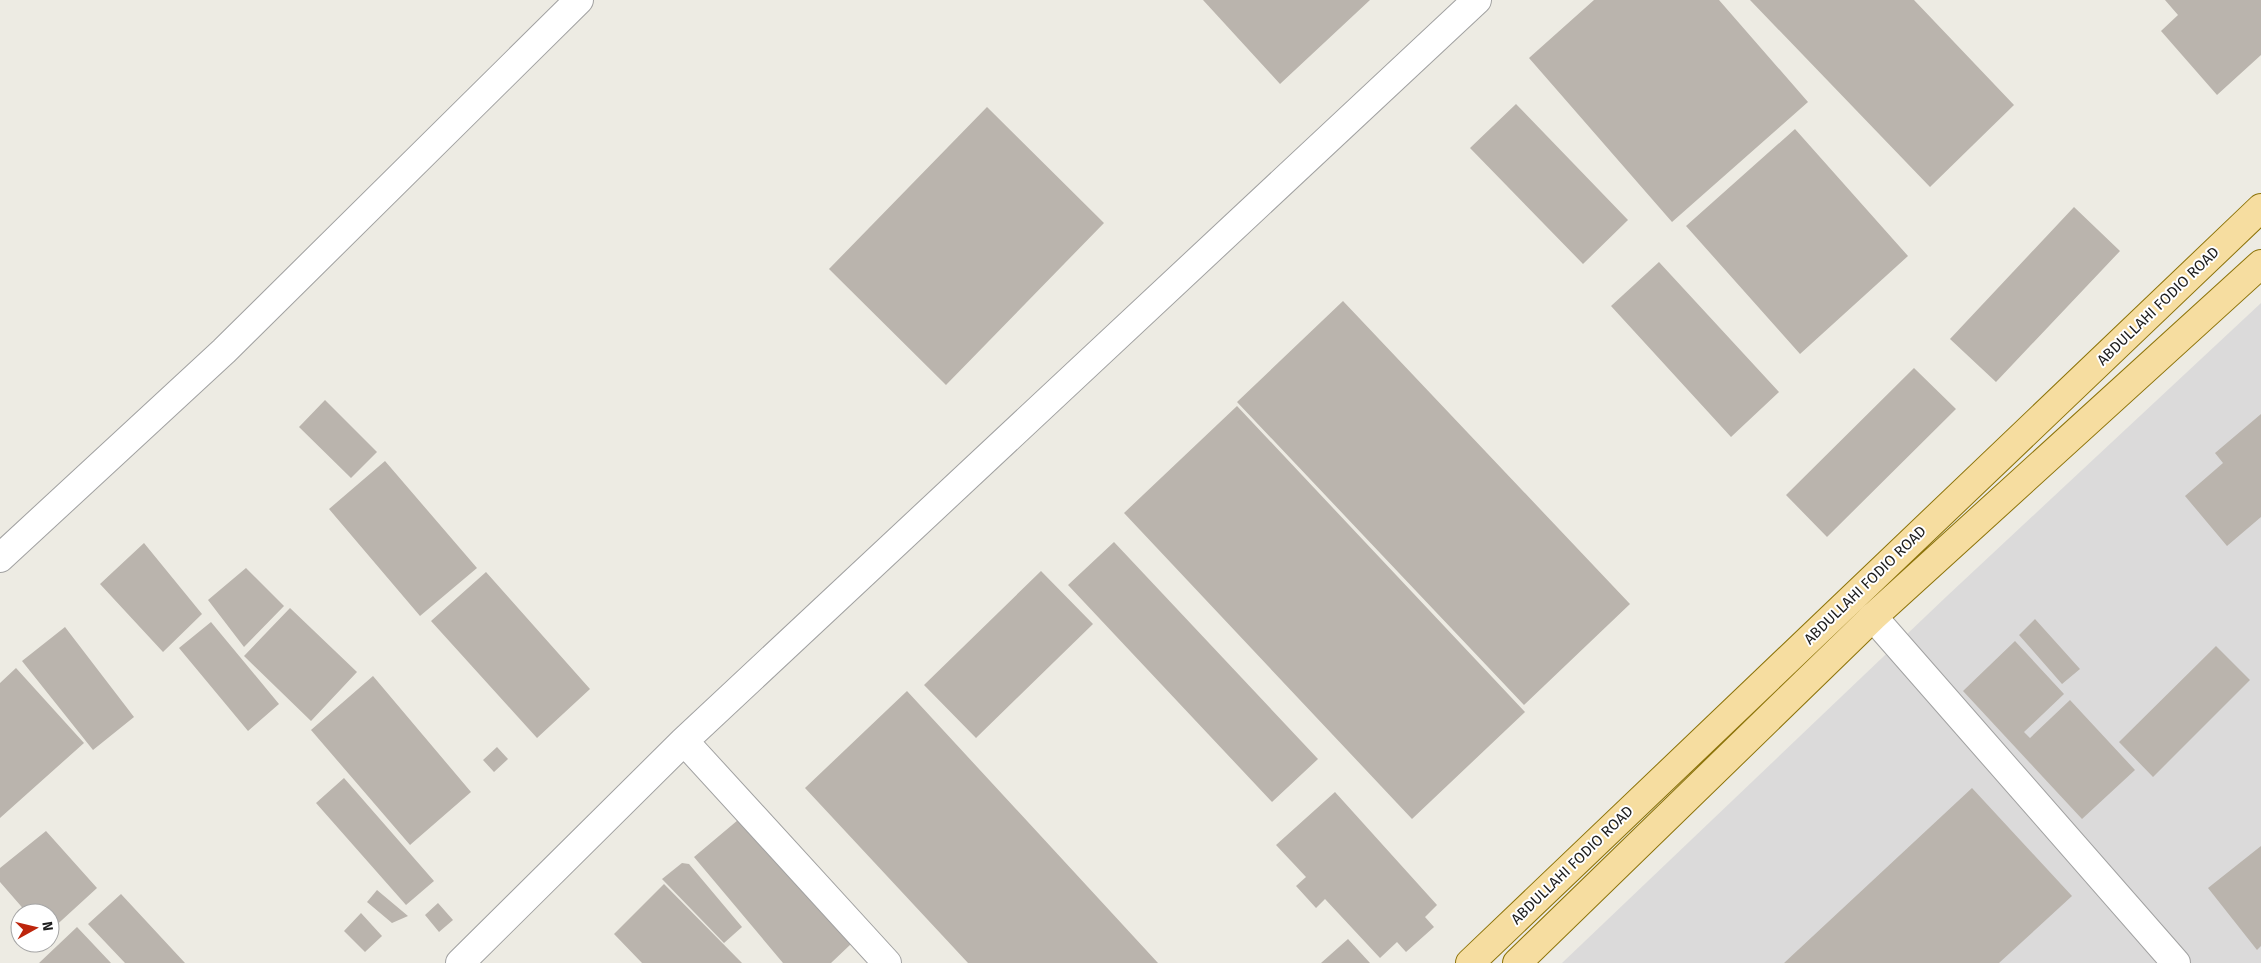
<svg xmlns="http://www.w3.org/2000/svg" width="2261" height="963" font-family="'Fira Sans',sans-serif">
	<style>
		.residential { fill: #dbdada }
		.building { fill: #bab4ad }
		.lines { fill: none; stroke-linecap: round; stroke-linejoin: round }
		.minor-casing { stroke: #a1a1a1; stroke-width: 30 }
		.major-casing { stroke: #8c7309; stroke-width: 30 }
		.minor { stroke: #fff; stroke-width: 28 }
		.major { stroke: #f6dda0; stroke-width: 28 }
		.labels { text-anchor: middle; dominant-baseline: central; stroke-width: 4; stroke-linejoin: round; paint-order: stroke }
		.street-label { font-size: 15px; fill: #1d1d1d; stroke: #fff }
	</style>
	<rect width="100%" height="100%" fill="#edebe3"/>
	<path class="residential" d="M2261 303V963H1562L1947 596Z"/>
	<path class="building" d="M1203 0H1370L1280 84Z
		M1594 0H1719L1808 102 1672 222 1529 58Z
		M1750 0H1914L2014 105 1930 187Z
		M2165 0H2261V55L2217 95 2161 31 2178 15Z
		M1516 104 1628 220 1583 264 1470 148Z
		M987 107 1104 223 946 385 829 269Z
		M1795 129 1908 256 1800 354 1686 226Z
		M2074 207 2120 251 1996 382 1950 339Z
		M1659 262 1779 392 1731 437 1611 306Z
		M1343 301 1630 604 1524 705 1237 402Z
		M1914 368 1956 409 1827 537 1786 495Z
		M325 400 377 452 351 478 299 427Z
		M1237 406 1525 712 1412 819 1124 513Z
		M2261 414V517L2227 546 2185 496 2223 463 2215 453Z
		M385 461 477 568 420 616 329 509Z
		M1114 542 1318 759 1272 802 1068 585Z
		M144 543 202 614 163 652 100 584Z
		M246 568 284 606 244 647 208 600Z
		M1041 571 1093 624 976 738 924 685Z
		M486 572 590 689 537 738 431 621Z
		M290 608 357 672 311 721 244 656Z
		M2035 619 2080 669 2062 684 2019 635Z
		M211 622 279 704 248 731 179 648Z
		M65 627 134 717 93 750 22 661Z
		M2015 641 2064 694 2024 732 2030 738 2070 700 2135 770 2082 819 1963 691Z
		M2216 646 2250 680 2153 777 2119 742Z
		M16 668 84 743 0 818V683Z
		M373 676 471 792 410 845 311 730Z
		M907 691 1158 963H968L805 788Z
		M497 747 508 759 494 772 483 760Z
		M344 778 434 881 406 905 316 803Z
		M1972 788 2072 896 1999 963H1784Z
		M1335 792 1437 905 1425 917 1434 927 1406 952 1397 942 1380 958 1325 899 1316 908 1296 886 1306 877 1276 845Z
		M738 820 851 944 831 963H783L694 857Z
		M46 831 97 888 50 931V913H27L0 882V868Z
		M2261 846V946L2257 950 2208 888Z
		M682 863 689 864 742 927 724 943 662 879Z
		M664 884 742 963H642L614 934Z
		M377 890 408 916 392 923 367 902Z
		M121 894 185 963H125L88 924Z
		M438 903 453 920 439 932 425 915Z
		M361 913 382 936 365 952 344 931Z
		M77 927 111 963H39Z
		M1348 939 1370 963H1321Z"/>
	<g class="lines">
		<g class="minor-casing">
			<path id="minor" d="M0 558 224 351 579 0
				M1873 617 2176 963
				M684 741 887 963
				M460 963 684 741 1477 0"/>
		</g>
		<g class="major-casing">
			<path id="major" d="M1470 963 2261 208
				M1517 963 1873 617 2261 264"/>
		</g>
		<use href="#minor" class="minor"/>
		<use href="#major" class="major"/>
	</g>
	<g class="labels">
		<g class="street-label">
			<text transform="translate(2158 306) rotate(-44)">ABDULLAHI FODIO ROAD</text>
			<text transform="translate(1865 585) rotate(-44)">ABDULLAHI FODIO ROAD</text>
			<text transform="translate(1572 865) rotate(-44)">ABDULLAHI FODIO ROAD</text>
		</g>
	</g>
	<g transform="translate(35 928) rotate(82)"><circle r="24" fill="#ffffff" stroke="#a5a5a5"/>
	<path d="M0-4L9 19L0 12L-9 19Z" fill="#bd250c"/>
	<text y="-8" font-size="14" font-weight="bold" text-anchor="middle" fill="#1d1d1d">N</text>
	</g>
</svg>
